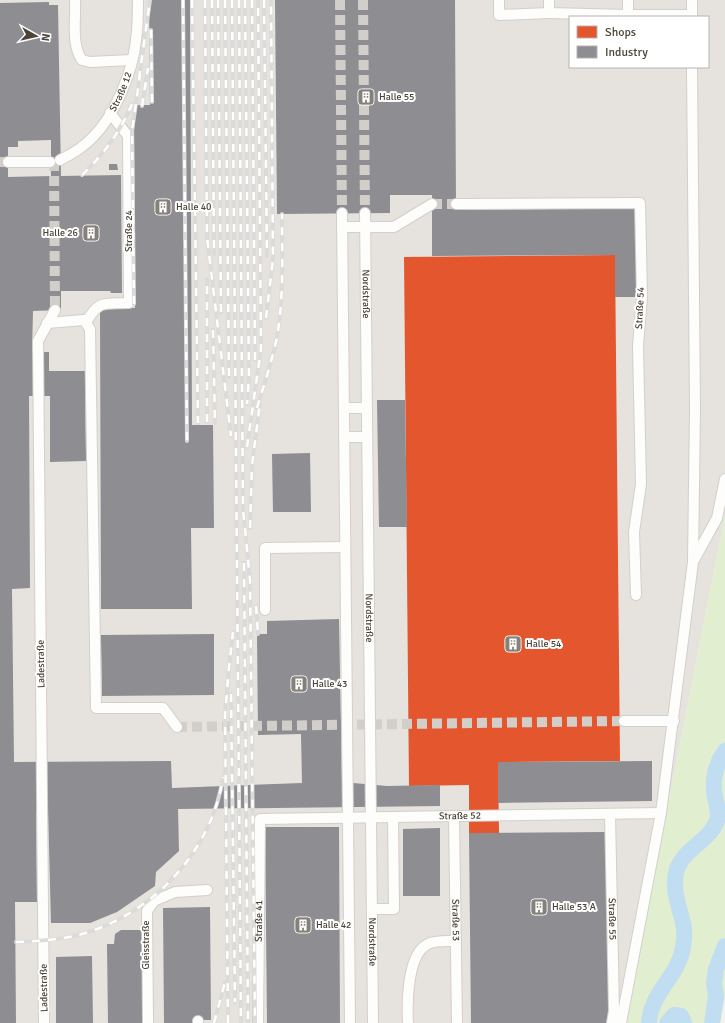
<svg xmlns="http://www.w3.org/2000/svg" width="725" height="1023" font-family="Signika,sans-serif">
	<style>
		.industrial { fill: #e6e2de; fill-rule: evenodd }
		.green { fill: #e1eecf }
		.parking { fill: #e6e3df }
		.shops { fill: #e4572e }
		.industry { fill: #8d8d92; fill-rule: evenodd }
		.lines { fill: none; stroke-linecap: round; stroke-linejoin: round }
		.river { stroke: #c0ddf1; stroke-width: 16 }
		.minor-tunnel { stroke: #d2cfca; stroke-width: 10; stroke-dasharray: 10 5; stroke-linecap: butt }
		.minor-casing { stroke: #d2d0cb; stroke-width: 12 }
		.minor { stroke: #fdfdfc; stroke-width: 10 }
		.rail-casing { stroke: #dbdbda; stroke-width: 4 }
		.rail { stroke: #fff; stroke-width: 2.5; stroke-dasharray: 8; stroke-linecap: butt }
		.labels { text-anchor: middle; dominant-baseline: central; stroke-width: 4; stroke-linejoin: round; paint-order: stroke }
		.street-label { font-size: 10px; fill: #4b4439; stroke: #fff }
		.poi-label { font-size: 10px; fill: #4b4439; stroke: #fff; text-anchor: start }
	</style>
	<rect width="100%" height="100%" fill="#f4f2ee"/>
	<path class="industrial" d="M0 0H725V515L625 1023H0ZM570 17H708V67H570Z"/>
	<path class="green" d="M725 515V996L720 1023H625Z"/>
	<path class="parking" d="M386 233H403L404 265H387Z
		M380 242V300L373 303 372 245Z
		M552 818V825L512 826V819Z"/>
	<path class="shops" d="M615 255 620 761 498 762 499 833H469V785L409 786 404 257Z"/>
	<path class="industry" d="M149 0H190L192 425H213L214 528H191L192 609H101L100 308H135L134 105H150Z
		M275 0H455L456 210 637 208 638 297H615V255L432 256V195H390V213L277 214Z
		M49 2V5H58L61 176 121 175 122 293H111L110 291H61V310L33 311 32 352H49V371H85L86 461 50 462V396H29L30 588 12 589 14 762 171 761 172 788 302 783 301 734 258 735 257 634H267V621L339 619 342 782 387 786 440 785V806L178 809 179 851 156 872 155 886 117 912 90 923H51L48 810H36L37 902H15L16 1023H0V3ZM51 140V176L8 177V147H18V141Z
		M109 164H117L118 170H109Z
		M377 400H405L407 527H379Z
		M310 453 311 512H273L272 454Z
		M214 634V695L102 696 101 635Z
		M652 761V801L498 803V762Z
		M265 827H339L340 1023H267Z
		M440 828V896H403V829Z
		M607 832 609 1023H471L469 833Z
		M210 907 211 1020H195V1023H164L163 908Z
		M121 930H144V1023H108L107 944H114L115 934Z
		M92 956 93 1023H56V957Z"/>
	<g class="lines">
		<path class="river" d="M649 1023C650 993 679 976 683 947 684 940 685 929 683 923 679 905 671 888 677 869 685 848 709 841 717 821 720 812 715 800 714 791 713 777 717 762 725 751
			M667 1023 674 1015 681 1016 684 1023
			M712 1023 716 997 714 983 716 969 725 946"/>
		<path class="minor-tunnel" d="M340 0 342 213
			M363 0 365 213
			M54 161 55 310
			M0 162H8
			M432 204H456
			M177 727 624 721"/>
		<g class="minor-casing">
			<g id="minor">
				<path d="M75 0C76 19 71 45 82 60L90 62 131 60"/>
				<path d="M499 0V15L549 13"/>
				<path d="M549 0V13L628 15"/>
				<path d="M628 0V15H692"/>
				<path d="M692 0V17"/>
				<path id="s1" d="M60 160C72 154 84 147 93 137 115 115 133 71 136 40 138 27 138 13 138 0"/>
				<path d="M8 162H50"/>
				<path d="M456 204 640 203 642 297 638 346 641 484 634 532 636 595"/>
				<path d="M342 213 350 1023"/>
				<path id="s2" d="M365 213 373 1023"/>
				<path d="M342 227H394L432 204"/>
				<path d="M86 322C100 299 104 304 129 303L128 136 110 113"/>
				<path d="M47 323 84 320 90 329 96 708H163L177 727"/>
				<path d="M344 408H366"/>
				<path d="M344 437H366"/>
				<path d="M694 560 717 518 725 479"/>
				<path d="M265 610V548L345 547"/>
				<path d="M624 721H674"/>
				<path id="s3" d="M610 814 614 1011 612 1023"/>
				<path id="s4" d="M454 816 457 1023"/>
				<path d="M372 909H394L393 817"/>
				<path d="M198 1021V1023"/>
				<path d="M44 1023 38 341 55 310"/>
				<path d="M148 1023 147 911 154 901 175 892 207 890"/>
				<path id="s5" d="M258 1023 260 819 661 813"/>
				<path d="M408 1023C407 1003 407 954 428 944 435 940 448 941 456 941"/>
				<path d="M621 1023 661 813 693 562 695 409 692 67"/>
			</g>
		</g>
		<use href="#minor" class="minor"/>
		<g class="rail-casing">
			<path id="rail" d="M183 0 187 441
				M192 0 198 423
				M205 0 207 237 231 436
				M212 0 214 254
				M218 0 221 313
				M225 0 229 377
				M232 0 241 1023
				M239 0 243 509 250 580 255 1023
				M245 0 249 377 247 404
				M252 0 255 360
				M264 0 267 256
				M151 30 152 102
				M139 79 150 0
				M142 106 148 68
				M82 175C104 154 120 132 132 104
				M134 304 132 131 140 75
				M266 318 273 259 271 0
				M213 330 215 423
				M257 408C264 385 272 361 277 337 284 296 282 255 282 214
				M207 422V279
				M247 447 261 349 258 0
				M250 528 252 465 260 403
				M244 563 248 1023
				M256 606 258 634
				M231 694 235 1002
				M16 942C38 941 60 940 82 934 153 914 212 851 223 777
				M214 1023 225 982
				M228 1023 225 715 229 667 233 632"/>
		</g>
		<use href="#rail" class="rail"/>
	</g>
	<defs>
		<g id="building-square" transform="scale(0.9)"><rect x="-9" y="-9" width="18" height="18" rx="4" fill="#868178" stroke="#fff"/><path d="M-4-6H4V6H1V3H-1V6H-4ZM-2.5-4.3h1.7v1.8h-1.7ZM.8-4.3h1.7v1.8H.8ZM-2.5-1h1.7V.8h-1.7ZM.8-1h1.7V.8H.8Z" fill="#fff"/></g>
	</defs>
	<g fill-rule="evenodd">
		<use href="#building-square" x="366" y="97"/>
		<use href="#building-square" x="163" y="207"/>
		<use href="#building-square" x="91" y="233"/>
		<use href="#building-square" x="513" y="644"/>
		<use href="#building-square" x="299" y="684"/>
		<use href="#building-square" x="539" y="907"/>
		<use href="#building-square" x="303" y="925"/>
	</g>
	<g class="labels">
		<g class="street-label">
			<text stroke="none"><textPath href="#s1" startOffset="94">Straße 12</textPath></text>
			<text transform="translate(129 231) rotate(-90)">Straße 24</text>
			<text stroke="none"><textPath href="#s2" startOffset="81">Nordstraße</textPath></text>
			<text transform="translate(640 308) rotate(-87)">Straße 54</text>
			<text stroke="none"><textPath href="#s2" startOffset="405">Nordstraße</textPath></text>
			<text transform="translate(41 664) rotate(-91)">Ladestraße</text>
			<text stroke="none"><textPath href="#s5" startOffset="404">Straße 52</textPath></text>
			<text stroke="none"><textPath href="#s3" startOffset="105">Straße 55</textPath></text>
			<text stroke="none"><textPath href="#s4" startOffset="104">Straße 53</textPath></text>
			<text stroke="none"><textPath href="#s5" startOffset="102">Straße 41</textPath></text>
			<text stroke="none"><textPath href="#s2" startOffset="729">Nordstraße</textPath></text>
			<text transform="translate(146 945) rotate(-90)">Gleisstraße</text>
			<text transform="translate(44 988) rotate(-91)">Ladestraße</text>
		</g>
		<g class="poi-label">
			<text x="379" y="97">Halle 55</text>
			<text x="176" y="207">Halle 40</text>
			<text x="78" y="233" text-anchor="end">Halle 26</text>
			<text x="526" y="644">Halle 54</text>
			<text x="312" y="684">Halle 43</text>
			<text x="552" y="907">Halle 53 A</text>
			<text x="316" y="925">Halle 42</text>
		</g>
	</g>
	<rect x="569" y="16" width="140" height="52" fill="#ffffff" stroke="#b7b4b0"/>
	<rect x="577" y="26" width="20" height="12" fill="#e4572e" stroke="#b7b4b0"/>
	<text x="605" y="36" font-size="12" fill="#4b4439">Shops</text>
	<rect x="577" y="46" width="20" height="12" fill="#8d8d92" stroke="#b7b4b0"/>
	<text x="605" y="56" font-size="12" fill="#4b4439">Industry</text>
	<g transform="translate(36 36) rotate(98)" stroke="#ffffff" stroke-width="3" paint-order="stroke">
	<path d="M0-3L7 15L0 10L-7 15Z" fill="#4b4439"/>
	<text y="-6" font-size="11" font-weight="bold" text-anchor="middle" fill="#4b4439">N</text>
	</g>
</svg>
